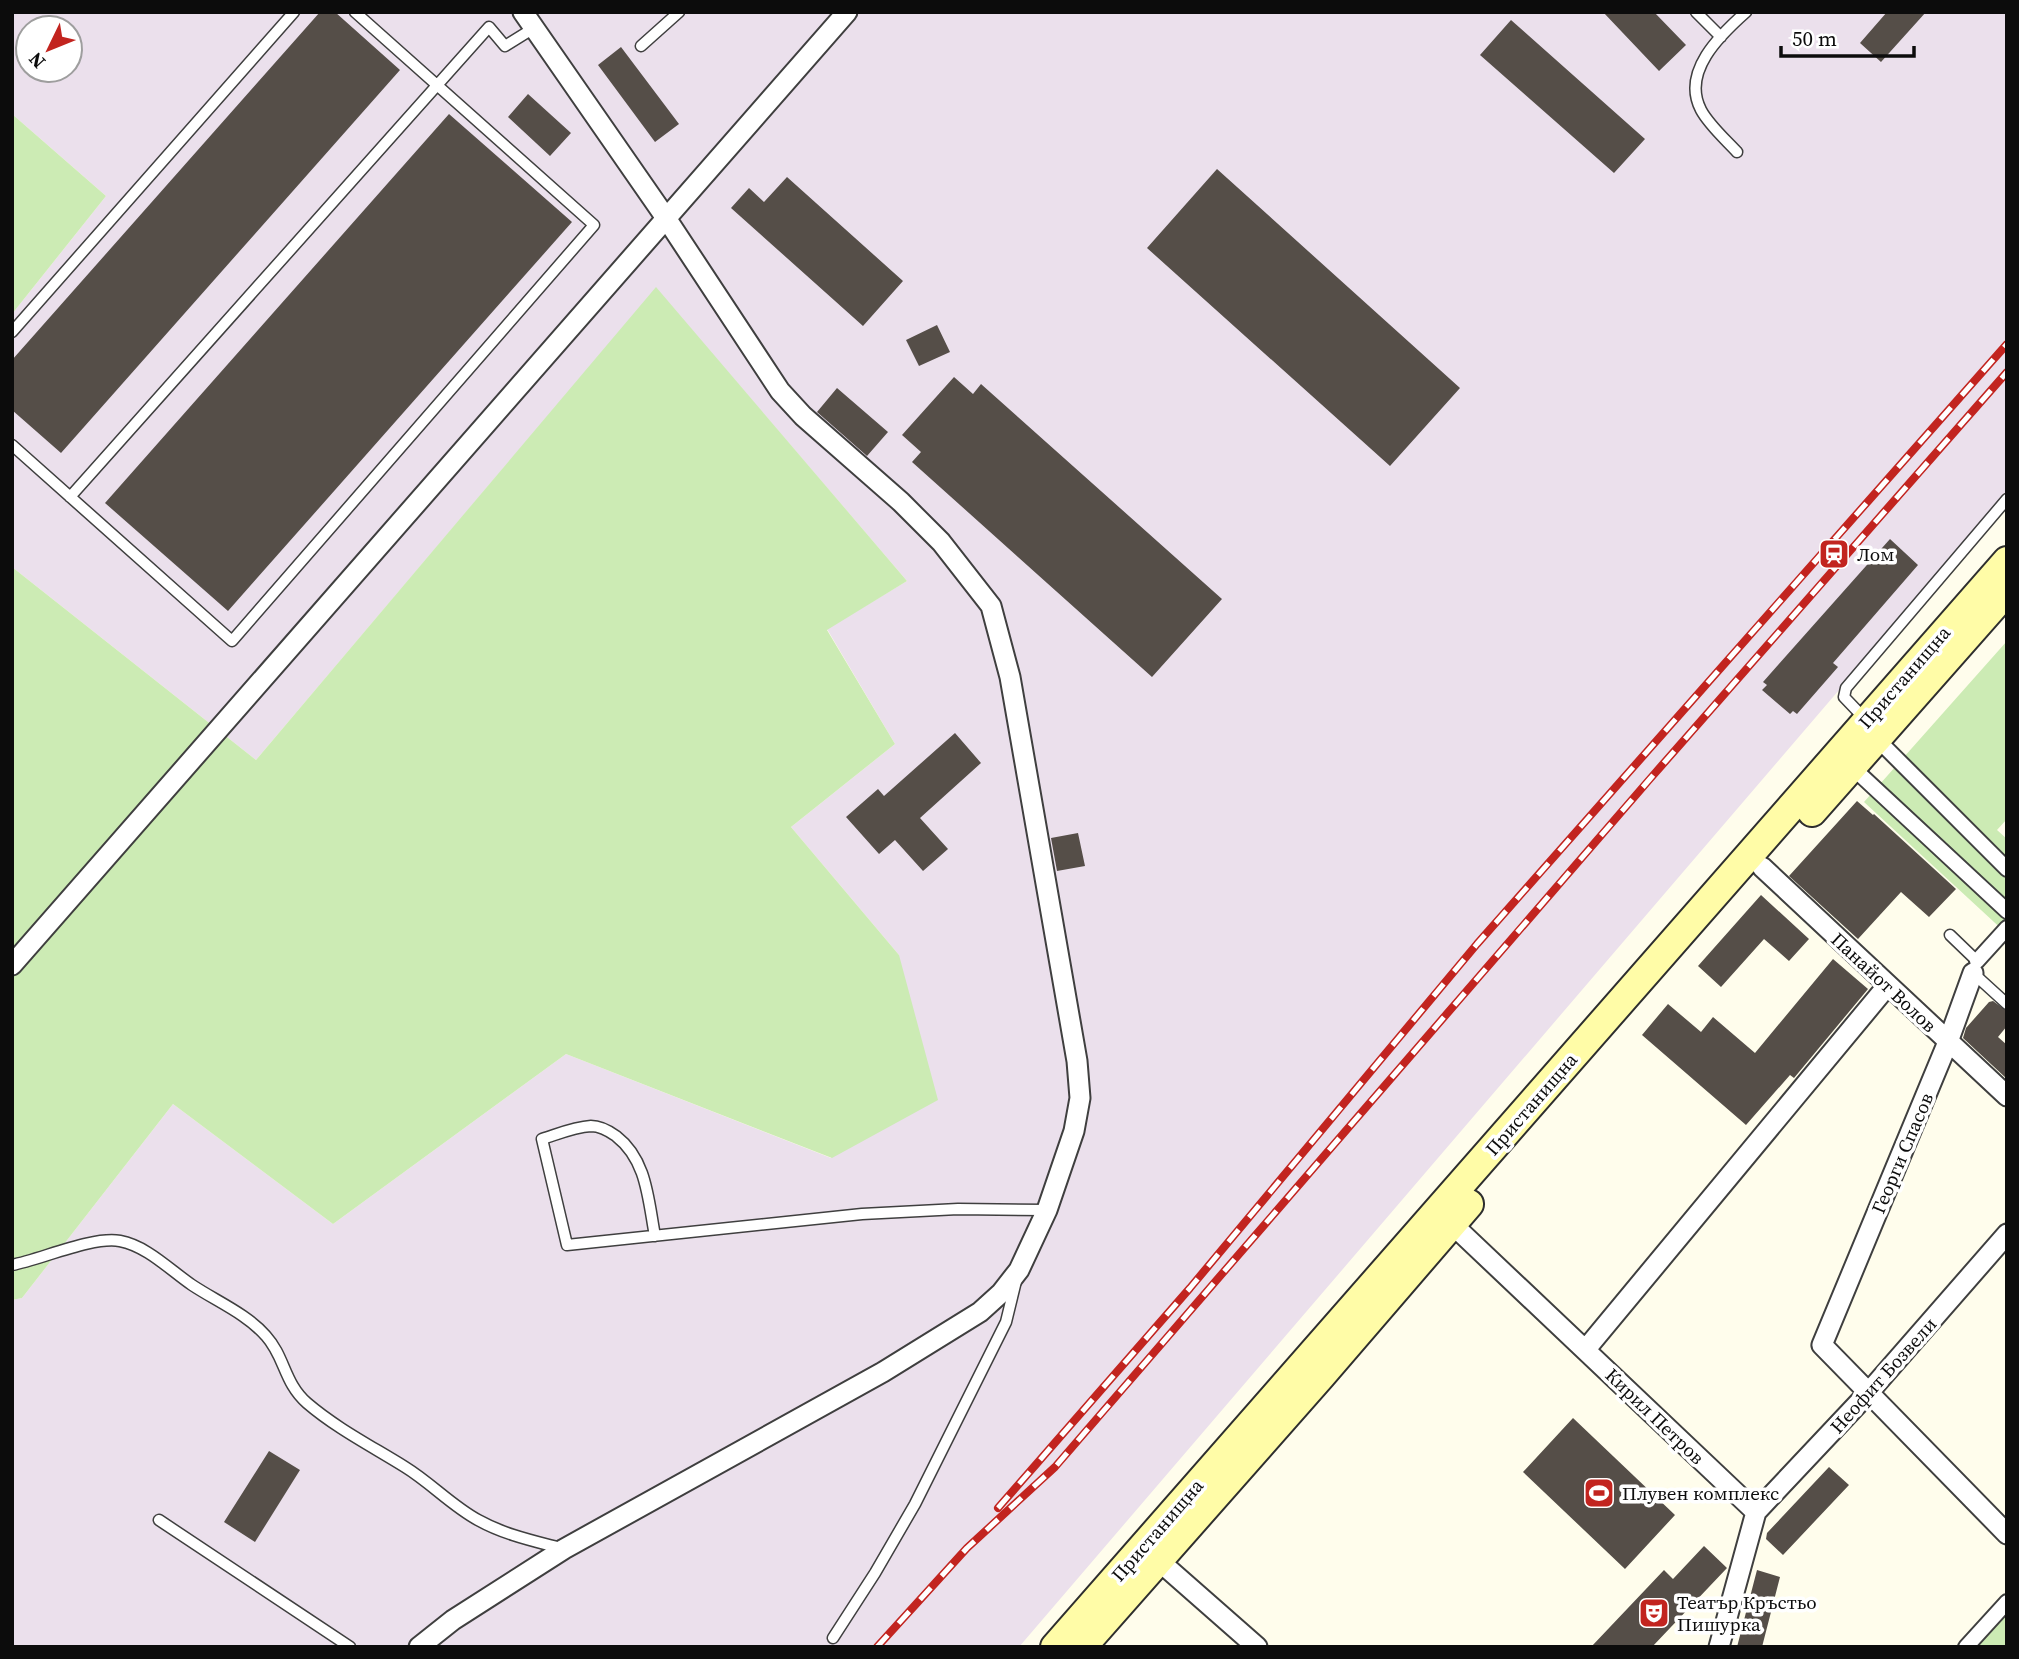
<svg xmlns="http://www.w3.org/2000/svg" width="2019" height="1659" font-family="'Source Serif 4',serif">
	<style>
		.industrial { fill: #ebe0ec; fill-rule: evenodd }
		.green { fill: #ccebb4 }
		.building { fill: #554e48 }
		.lines { fill: none; stroke-linecap: round; stroke-linejoin: round }
		.service-casing { stroke: #3f3f3f; stroke-width: 13 }
		.pedestrian-casing { stroke: #3f3f3f; stroke-width: 18 }
		.minor-casing { stroke: #3f3f3f; stroke-width: 23 }
		.secondary-casing { stroke: #2e2e2e; stroke-width: 32 }
		.service { stroke: #fff; stroke-width: 10 }
		.pedestrian { stroke: #fff; stroke-width: 14 }
		.minor { stroke: #fff; stroke-width: 19 }
		.secondary { stroke: #fffca7; stroke-width: 28 }
		.rail-casing { stroke: #c2241f; stroke-width: 8 }
		.rail { stroke: #fff; stroke-width: 5; stroke-dasharray: 16; stroke-linecap: butt }
		.labels { text-anchor: middle; dominant-baseline: central; stroke-width: 7; stroke-linejoin: round; paint-order: stroke }
		.poi-label { font-size: 19px; fill: #0c0c0c; stroke: #fff; text-anchor: start }
		.street-label { font-size: 19px; fill: #0c0c0c; stroke: #fff }
	</style>
	<rect width="100%" height="100%" fill="#fffdec"/>
	<path class="industrial" d="M12 12H2007V494L1019 1647H12V1300L22 1298 173 1104 333 1224 566 1054 831 1158 899 955 791 827 895 744 827 629 907 581 656 288 256 760 12 567V314L106 196 12 114ZM28 28H70V70H28Z"/>
	<path class="green" d="M12 114 106 196 12 314Z
		M656 287 907 581 827 630 895 744 791 827 899 955 938 1100 832 1158 566 1054 333 1224 173 1104 22 1298 12 1300V567L256 760Z
		M2007 641V819L1997 830 2007 839V934L1864 802Z
		M2007 1598V1647H1962Z"/>
	<path class="building" d="M320 12H335L400 70 61 453 12 410V360Z
		M1603 12H1654L1686 45 1659 71Z
		M1887 12H1926L1881 62 1860 43Z
		M1511 20 1645 139 1614 173 1480 55Z
		M621 47 679 124 655 142 598 65Z
		M528 94 571 133 550 156 508 117Z
		M449 114 572 222 228 611 105 503Z
		M1217 169 1460 388 1390 466 1147 248Z
		M787 177 903 281 863 326 731 208 749 188 764 202Z
		M937 325 950 352 919 366 906 340Z
		M954 377 973 394 981 384 1222 599 1152 677 912 462 921 452 902 435Z
		M837 388 888 432 867 456 817 412Z
		M1890 539 1918 565 1833 663 1838 667 1797 714 1793 711 1790 714 1762 690 1767 685 1763 682Z
		M955 733 981 763 920 818 948 849 923 871 895 840 879 854 846 817 878 789 884 796Z
		M1857 801 1873 815 1874 814 1956 889 1929 917 1901 892 1858 939 1789 876Z
		M1078 833 1085 866 1057 871 1051 838Z
		M1761 895 1809 939 1789 961 1764 939 1721 987 1698 966Z
		M1833 959 1868 989 1794 1078 1790 1075 1746 1125 1642 1035 1668 1004 1701 1032 1713 1017 1755 1053Z
		M1993 1001 2007 1011V1026L1998 1037 2007 1045V1079L1963 1038 1966 1028 1989 1002Z
		M1573 1418 1675 1515 1625 1569 1523 1472Z
		M269 1451 300 1470 255 1542 224 1522Z
		M1829 1467 1849 1485 1783 1555 1766 1539 1767 1533Z
		M1704 1546 1727 1568 1652 1647H1591L1664 1570 1673 1579Z
		M1757 1570 1780 1577 1762 1647H1737Z"/>
	<g class="lines">
		<g class="service-casing">
			<path id="service" d="M1696 12 1721 37
				M641 46 679 12
				M1737 152C1725 139 1709 125 1701 110 1681 72 1720 35 1746 12
				M12 332 294 12
				M12 445 232 641 594 225 355 12
				M70 497 489 27 505 46 534 28
				M1866 720 1844 697 1846 688 2007 499
				M1950 935 1977 961 1973 973 2007 1004
				M655 1236C648 1199 647 1160 616 1136 609 1131 599 1126 591 1126 574 1127 558 1134 542 1139L567 1245 862 1214 958 1209 1047 1210
				M12 1265C42 1259 93 1236 120 1241 147 1246 170 1270 192 1285 216 1301 247 1314 266 1336 285 1357 284 1383 307 1403 336 1428 373 1447 405 1467 431 1483 452 1506 478 1520 505 1535 534 1541 564 1549
				M159 1520 350 1647
				M833 1638 875 1573 915 1504 1006 1322 1016 1281"/>
		</g>
		<g class="pedestrian-casing">
			<path id="pedestrian" d="M1877 739 2007 869
				M1852 767 2007 911
				M1977 961 2007 928
				M1966 1647 2007 1602"/>
		</g>
		<g class="minor-casing">
			<path id="minor" d="M1762 867 2007 1096
				M12 965 847 12
				M1973 973 1948 1042 1822 1345 2007 1534
				M1452 1224 1756 1512 1719 1647
				M1586 1349 1888 985
				M1756 1512 1869 1392 2007 1234
				M1158 1560 1257 1647
				M419 1647 453 1620 564 1549 883 1372 980 1312 1001 1293 1019 1270 1047 1210 1074 1131 1080 1098 1077 1061 1010 677 991 606 941 542 901 502 803 416 780 391 666 218 523 12"/>
		</g>
		<g class="secondary-casing">
			<path id="secondary" d="M1812 812 2007 591
				M1055 1647 2007 561
				M1082 1647 1321 1376 1469 1204"/>
		</g>
		<use href="#service" class="service"/>
		<use href="#pedestrian" class="pedestrian"/>
		<use href="#minor" class="minor"/>
		<use href="#secondary" class="secondary"/>
		<g class="rail-casing">
			<path id="rail" d="M998 1508 1190 1288 1477 944 2007 344
				M877 1647 967 1548 1055 1467 1649 780 2007 372"/>
		</g>
		<use href="#rail" class="rail"/>
	</g>
	<defs>
		<g id="station-square" transform="scale(1.575)"><rect x="-9" y="-9" width="18" height="18" rx="4" fill="#c2241f" stroke="#fff"/><path d="M-3-6H3Q5-6 5-4V2Q5 4 3 4L4.5 6H3L1.5 4h-3L-3 6H-4.5L-3 4Q-5 4-5 2V-4Q-5-6-3-6ZM-3.5-4v3h7v-3ZM-3.5 1v1.5H-2V1ZM2 1v1.5H3.5V1Z" fill="#fff"/></g>
		<g id="stadium-square" transform="scale(1.575)"><rect x="-9" y="-9" width="18" height="18" rx="4" fill="#c2241f" stroke="#fff"/><path d="M0-5a6.5 5 0 1 0 0 10a6.5 5 0 1 0 0-10ZM-3.5-1.8h7v3.6h-7Z" fill="#fff"/></g>
		<g id="theatre-square" transform="scale(1.575)"><rect x="-9" y="-9" width="18" height="18" rx="4" fill="#c2241f" stroke="#fff"/><path d="M-5-5.5Q0-4 5-5.5V0Q5 5 0 6Q-5 5-5 0ZM-3.3-2.5H-1v1.5H-3.3ZM1-2.5H3.3v1.5H1ZM-2.8 1Q0 5.5 2.8 1Z" fill="#fff"/></g>
	</defs>
	<g fill-rule="evenodd">
		<use href="#station-square" x="1834" y="554"/>
		<use href="#stadium-square" x="1599" y="1493"/>
		<use href="#theatre-square" x="1654" y="1613"/>
	</g>
	<g class="labels">
		<g class="poi-label">
			<text x="1857" y="554">Лом</text>
			<text x="1622" y="1493">Плувен комплекс</text>
			<text x="1677" y="1602">Театър Кръстьо<tspan x="1677" dy="22">Пишурка</tspan></text>
		</g>
		<g class="street-label">
			<text transform="translate(1904 677) rotate(-49)">Пристанищна</text>
			<text transform="translate(1884 982) rotate(43)">Панайот Волов</text>
			<text transform="translate(1531 1104) rotate(-49)">Пристанищна</text>
			<text transform="translate(1902 1153) rotate(-67)">Георги Спасов</text>
			<text transform="translate(1883 1375) rotate(-48)">Неофит Бозвели</text>
			<text transform="translate(1655 1416) rotate(44)">Кирил Петров</text>
			<text transform="translate(1157 1530) rotate(-49)">Пристанищна</text>
		</g>
	</g>
	<rect width="2019" height="1659" fill="none" stroke="#0c0c0c" stroke-width="28"/>
	<g transform="translate(49 49) rotate(227)"><circle r="33" fill="#ffffff" stroke="#9e9e9e" stroke-width="2"/>
	<path d="M0-5L12 26L0 18L-12 26Z" fill="#c2241f"/>
	<text y="-10" font-size="19" font-weight="bold" text-anchor="middle" fill="#0c0c0c">N</text>
	</g>
	<path d="M1781 46v10h133v-10" fill="none" stroke="#0c0c0c" stroke-width="3.5"/>
	<text x="1792" y="46" font-size="21" fill="#0c0c0c" stroke="#ffffff" stroke-width="5" paint-order="stroke">50 m</text>
</svg>
